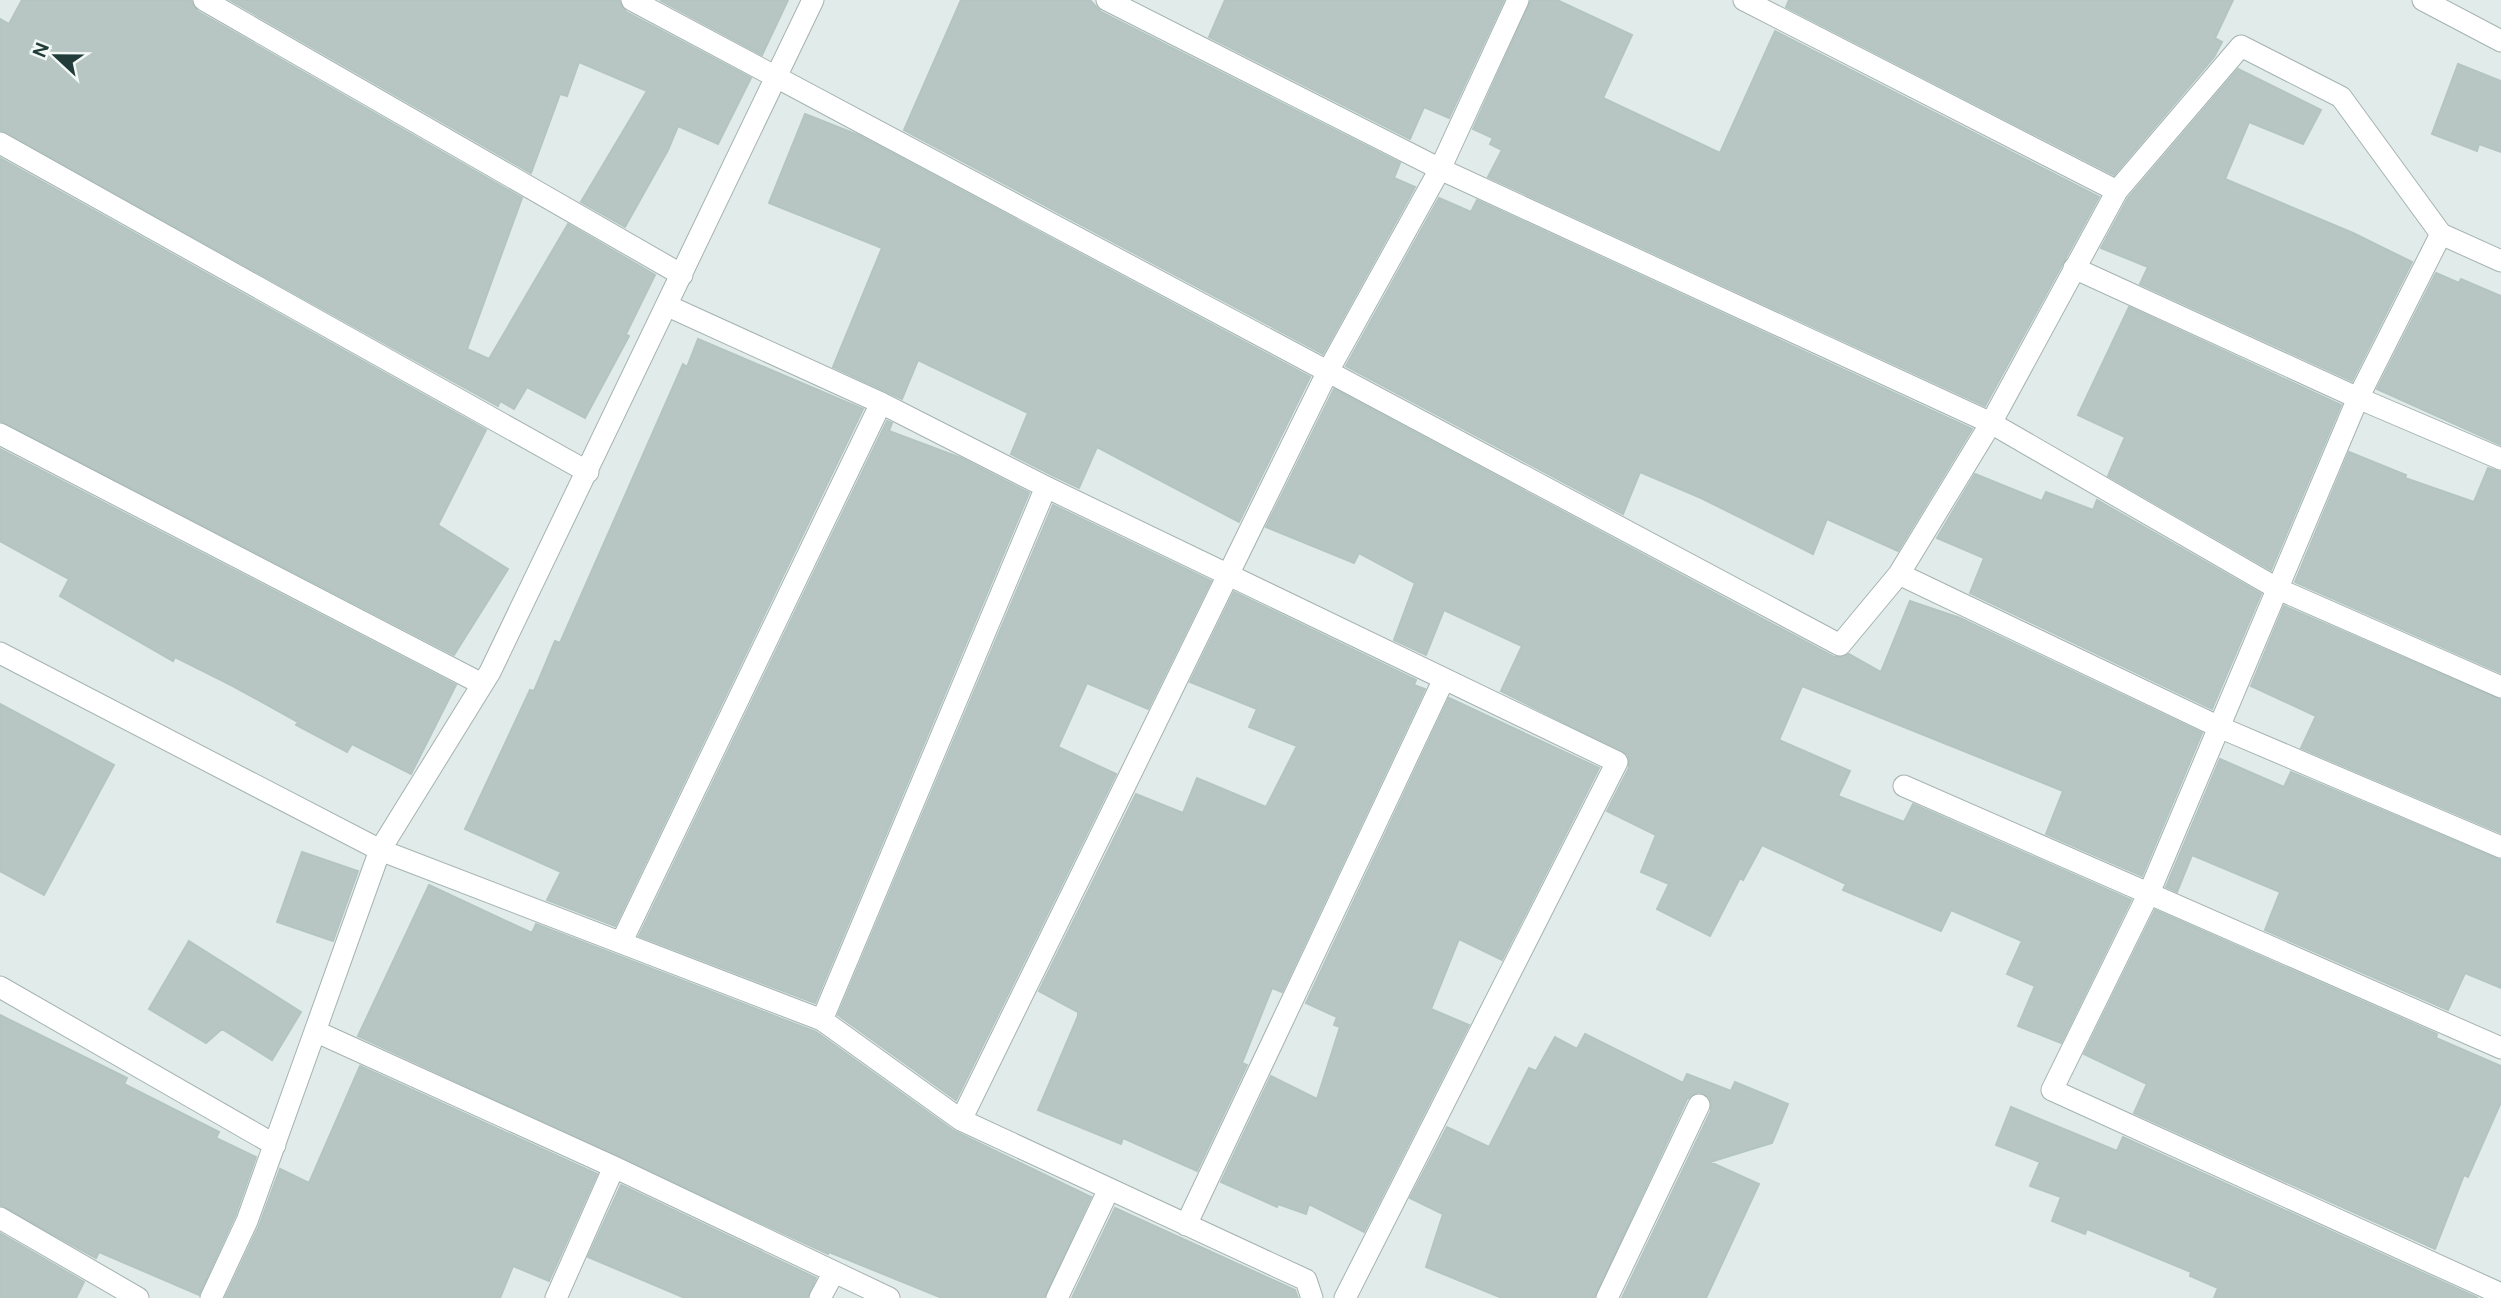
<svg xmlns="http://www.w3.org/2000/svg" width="2501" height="1298" font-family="'DM Sans',sans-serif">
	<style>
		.building { fill: #b7c6c2; stroke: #b4c5c1; stroke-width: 2 }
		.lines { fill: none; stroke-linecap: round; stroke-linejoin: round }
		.street-casing { stroke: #a4b3b1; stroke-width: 23 }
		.street { stroke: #fff; stroke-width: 21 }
	</style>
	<rect width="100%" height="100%" fill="#e1ebe9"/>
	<path class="building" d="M22 0H191L197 11 522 198 467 349 489 359 568 224 655 275 626 334 629 336 585 418 527 387 514 409 500 401 498 406 0 130V19L9 24Z
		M230 0H619L626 12 751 78 718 144 678 126 668 150 625 227 581 202 647 91 579 62 567 96 560 94 531 173Z
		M660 0H788L762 55Z
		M961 0H1090L1101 12 1400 163 1394 178 1415 187 1323 354 904 130Z
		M1225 0H1504L1449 118 1424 107 1410 139 1209 37Z
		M1531 0H1557L1632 35 1603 98 1720 153 1775 31 2099 197 1985 406 1488 177 1502 150 1490 144 1493 138 1473 129Z
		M1789 0H2233L2215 38 2222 42 2214 57 2114 175 1786 7Z
		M2458 64 2501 81V152L2479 144 2477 151 2432 134Z
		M2238 69 2321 110 2303 144 2249 122 2225 179 2353 233 2412 262 2352 381 2140 284 2148 267 2101 248 2128 198Z
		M805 114 858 135 1310 377 1239 522 1097 447 1079 488 1052 475 1011 454 1028 413 918 360 902 399 833 367 882 248 769 203Z
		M0 158 486 430 438 525 508 569 454 655 0 421Z
		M1439 198 1471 212 1477 200 1972 429 1898 551 1827 519 1813 554 1701 498 1640 472 1623 514 1346 366Z
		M2436 273 2459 283 2461 279 2501 296V445L2377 389Z
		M2129 307 2341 405 2271 570 2108 476 2125 437 2078 415Z
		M698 339 863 409 615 926 547 900 561 872 465 829 530 690 534 691 555 641 560 643 683 364 687 367Z
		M1334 389 1834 657 1849 654 1881 672 1910 601 1960 618 2202 733 2142 876 2046 834 2063 791 1802 686 1779 740 1850 771 1838 796 1904 822 1913 804 2131 900 2061 1043 2018 1026 2035 986 2007 974 2022 941 1951 910 1941 931 1843 890 1846 884 1762 845 1743 880 1740 878 1710 936 1657 909 1669 884 1641 872 1656 835 1607 811 1629 768 1628 755 1501 691 1522 646 1444 610 1426 655 1394 640 1415 583 1359 553 1354 563 1266 527Z
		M887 421 892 423 889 431 961 458 1029 493 815 1003 639 936Z
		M0 449 456 685 411 774 352 744 347 752 296 725 298 722 231 685 175 657 173 661 60 596 69 579 0 541Z
		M2349 452 2406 475 2405 478 2474 502 2488 468 2501 472V673L2295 582Z
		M1975 474 2042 501 2046 492 2093 510 2097 500 2261 594 2212 709 1970 593 1984 558 1937 538Z
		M1053 505 1211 581 1148 709 1087 683 1058 747 1116 774 956 1100 838 1015Z
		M1234 592 1416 680 1414 685 1425 689 1282 992 1272 988 1242 1063 1247 1065 1197 1171 1123 1138 1121 1144 1038 1110 1078 1016V1012L1039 991 1136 794 1183 813 1197 778 1266 807 1297 746 1249 727 1257 709 1190 682Z
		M2284 606 2501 700V833L2301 748 2316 716 2251 686Z
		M1449 698 1599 768 1502 960 1459 939 1431 1009 1469 1025 1364 1232 1309 1204 1306 1214 1278 1204 1277 1207 1221 1182 1271 1076 1317 1099 1340 1027 1334 1025 1337 1017 1306 1003Z
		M0 704 114 765 44 895 0 871Z
		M2220 759 2284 787 2291 772 2501 860V988L2465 973 2448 1010 2265 930 2280 892 2192 855 2177 892 2166 887Z
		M302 852 358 871 333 941 277 922Z
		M429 885 532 933 536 924 816 1032 954 1131 1091 1197 1044 1298H942L829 1252 828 1254 358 1036Z
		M2155 910 2437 1034 2436 1038 2501 1066V1102L2468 1177 2464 1175 2435 1249 2134 1113 2147 1084 2084 1054Z
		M189 941 301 1012 272 1060 222 1029 206 1043 149 1009Z
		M0 1015 127 1078 124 1084 219 1132 216 1138 256 1157 235 1216 199 1295 99 1252 96 1258 0 1205Z
		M1585 1034 1683 1083 1687 1074 1731 1091 1735 1082 1788 1104 1772 1143 1710 1162 1759 1184 1706 1298H1622L1711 1111 1710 1098 1699 1092 1687 1099 1594 1298H1502L1426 1267 1443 1214 1410 1198 1447 1127 1489 1147 1529 1068 1536 1071 1555 1037 1577 1049Z
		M360 1066 597 1174 549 1281 513 1266 500 1298H225L259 1226 280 1169 309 1183Z
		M2011 1107 2117 1151 2123 1137 2478 1298H2214L2218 1288 2190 1276 2191 1272 2087 1229 2085 1234 2052 1221 2061 1197 2030 1186 2040 1162 1996 1145Z
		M621 1185 816 1278 807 1298H685L588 1257Z
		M1115 1208 1295 1290 1298 1298H1072Z
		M0 1233 84 1282 76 1298H0Z"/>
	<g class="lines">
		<g class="street-casing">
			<path id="street" d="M204 0 682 275
				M632 0 1840 645 1899 574 1991 423 2278 589 2501 687
				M1107 0 1440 169 1991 423 2117 191 2241 46 2341 97 2441 234 2501 261
				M1744 0 2117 191
				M2423 0 2501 41
				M0 143 588 472
				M2441 234 2358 398 2149 893 2052 1090 2501 1294
				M2074 268 2358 398 2501 459
				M668 306 881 403 1046 487 1617 762 1345 1298
				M0 434 482 684
				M1899 574 2219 727 2501 847
				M0 653 380 850 822 1020 961 1120 1306 1280 1312 1298
				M1904 786 2501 1048
				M622 941 881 403
				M0 987 275 1145
				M822 1020 1046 487
				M317 1032 614 1167 889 1298
				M961 1120 1327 373 1440 169 1518 0
				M0 1218 138 1298
				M1186 1225 1444 679
				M211 1298 247 1221 380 850 490 672 813 0
				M556 1298 614 1167
				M820 1298 834 1272
				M1057 1298 1109 1189
				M1607 1298 1699 1105"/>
		</g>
		<use href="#street" class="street"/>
	</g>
	<g transform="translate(56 56) rotate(292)" stroke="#f2f8f6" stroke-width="5" paint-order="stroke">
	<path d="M0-5L12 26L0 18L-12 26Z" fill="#223c39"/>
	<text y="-10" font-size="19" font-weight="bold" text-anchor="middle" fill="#223c39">N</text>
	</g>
</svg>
